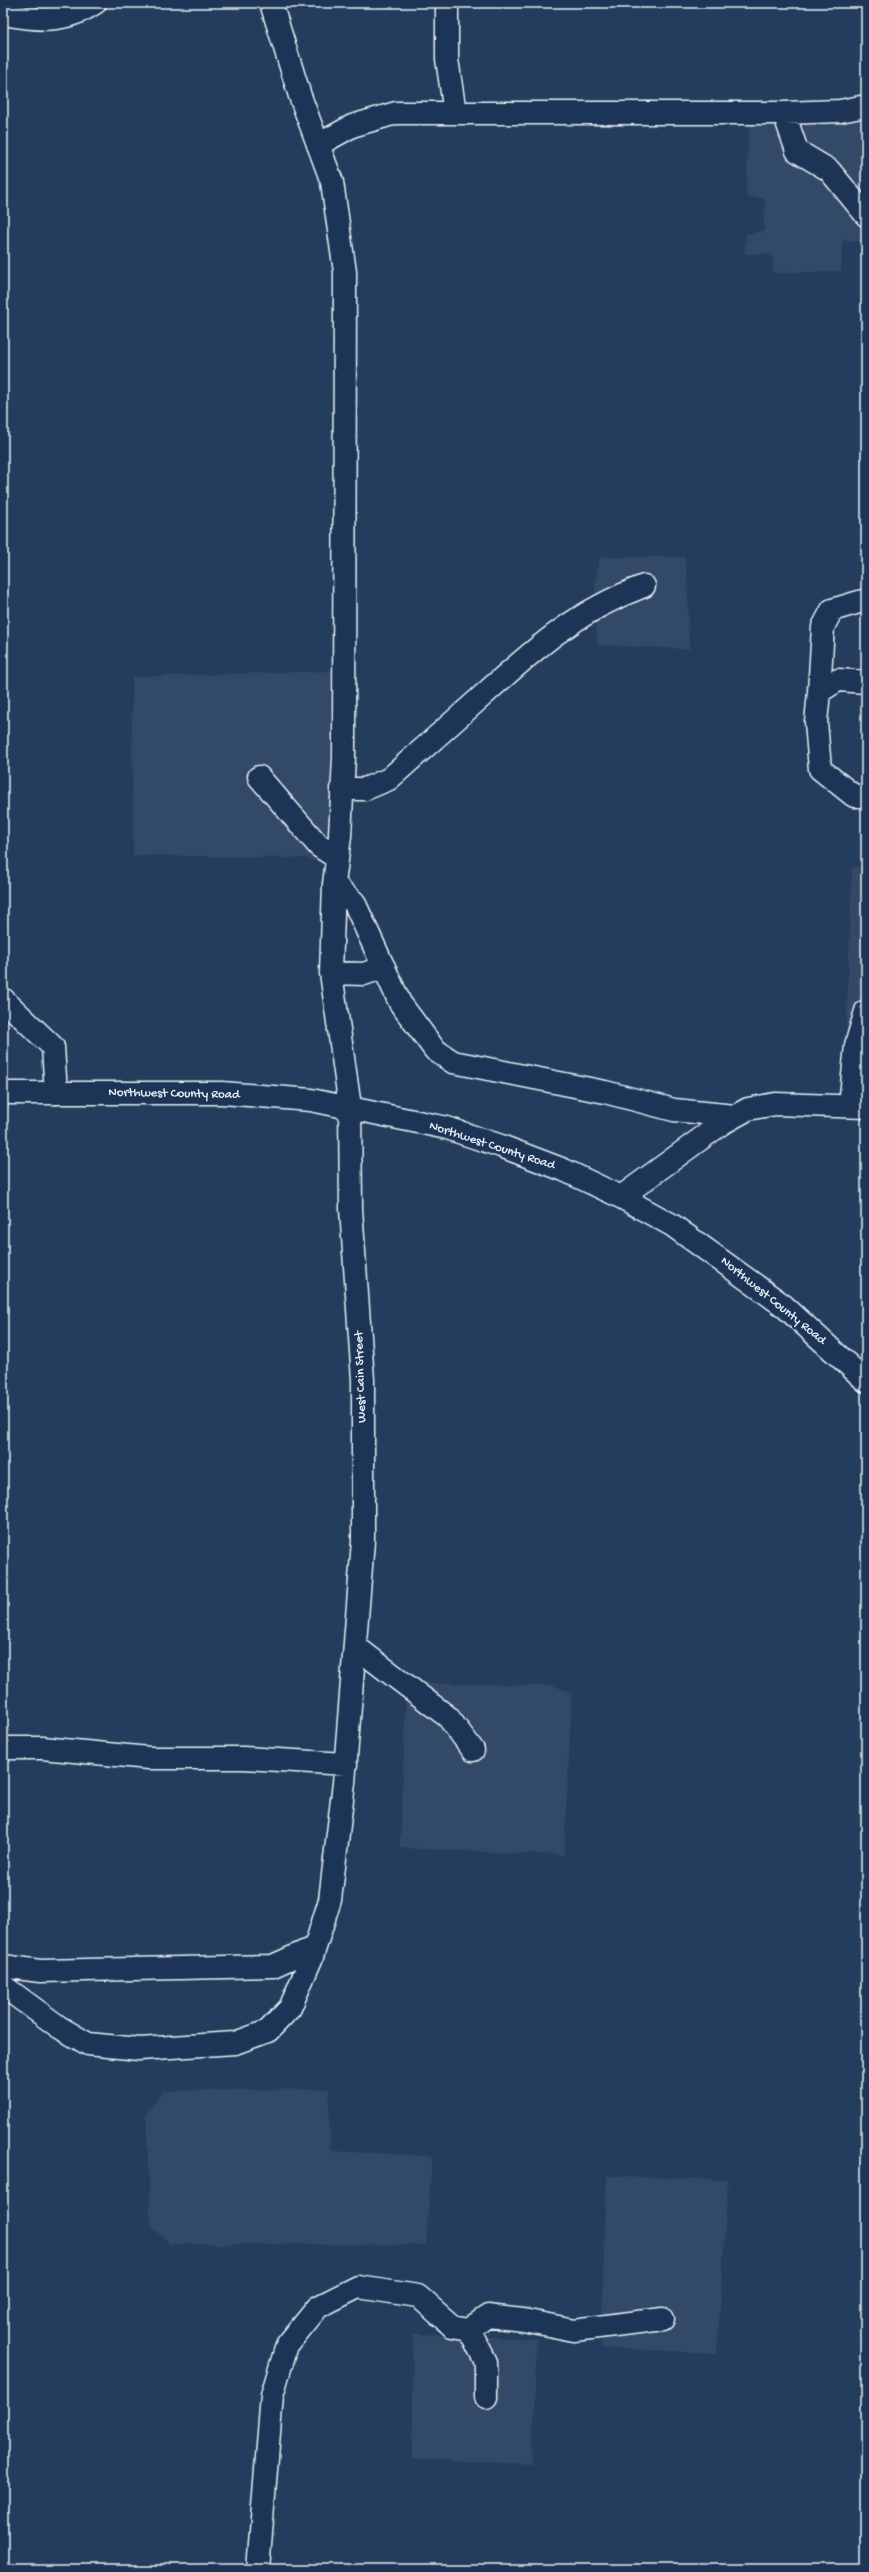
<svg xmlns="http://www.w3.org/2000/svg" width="869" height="2572" font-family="'Gochi Hand',sans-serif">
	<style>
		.built { fill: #334a68 }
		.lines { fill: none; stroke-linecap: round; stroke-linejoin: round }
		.minor-casing { stroke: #e8f1f8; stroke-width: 25 }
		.highway-casing { stroke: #e8f1f8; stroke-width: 25 }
		.minor { stroke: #1d3557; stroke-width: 22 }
		.highway { stroke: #1d3557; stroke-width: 22 }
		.labels { text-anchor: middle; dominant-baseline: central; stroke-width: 4; stroke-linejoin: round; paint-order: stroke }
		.street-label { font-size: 13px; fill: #e8f1f8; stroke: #1d3557 }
	</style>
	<rect width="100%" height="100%" fill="#253d5d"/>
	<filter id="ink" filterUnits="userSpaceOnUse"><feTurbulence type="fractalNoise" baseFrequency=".025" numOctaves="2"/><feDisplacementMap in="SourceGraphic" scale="8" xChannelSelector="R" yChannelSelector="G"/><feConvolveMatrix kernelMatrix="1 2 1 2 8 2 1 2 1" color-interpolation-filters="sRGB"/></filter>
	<g filter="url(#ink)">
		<path class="built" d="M866 120V255L860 242 843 239 841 271 773 273 772 254H745L746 234 764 231 765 198 746 197 749 125Z
			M600 557H684L687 571 689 649 597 645 595 582Z
			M331 671 330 839 326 864 304 858 133 855 132 677Z
			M852 867H866V1069L845 1070Z
			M420 1683 555 1686 572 1693 564 1855 400 1848 406 1696Z
			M329 2089 330 2151 432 2156 426 2245 170 2244 151 2226 146 2114 164 2091Z
			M607 2176 728 2180 717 2353 601 2348Z
			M413 2334 537 2339 532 2464 413 2459Z"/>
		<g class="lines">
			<g class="minor-casing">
				<path id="minor" d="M447 3V59L455 113
					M3 14C37 20 64 24 95 3
					M784 113 797 151 829 170 866 215
					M318 145 352 126 396 113H784L840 111 866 106
					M866 682 838 680 819 692 816 722 820 769 854 796H866
					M819 692 823 627 832 610 866 600
					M259 777 319 846 337 858
					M341 789H365L389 779C419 752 450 725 480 698 533 650 576 611 644 586
					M334 884 354 902 400 1003 435 1050 453 1062 605 1092 674 1110 735 1116
					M331 973 364 974 384 967
					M3 999 53 1047 56 1093
					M850 1106 856 1045 866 1011
					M621 1197 721 1124 748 1109 775 1104 866 1107
					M356 1647 448 1717 473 1750
					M3 1748H42L149 1758H243L346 1764
					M3 1966 40 1971 273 1966 315 1947
					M3 1986 59 2027 88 2044 139 2049 235 2043 268 2031 290 2008 312 1957 330 1900 344 1783 363 1541V1380L351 1209 350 1107 331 973 334 884 340 836 344 757 345 272 332 182 300 96 271 3
					M469 2329 486 2362V2397
					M258 2569 272 2395 287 2345 318 2307 358 2287 418 2296 452 2326 469 2329 488 2316 523 2320 574 2330 663 2319"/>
			</g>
			<g class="highway-casing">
				<path id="highway" d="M3 1093H222L311 1100 447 1128 501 1146 564 1170 621 1197 672 1225 784 1306 866 1381"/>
			</g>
			<use href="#minor" class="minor"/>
			<use href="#highway" class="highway"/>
		</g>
	</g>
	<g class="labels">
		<g class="street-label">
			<text transform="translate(174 1094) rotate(1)">Northwest County Road</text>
			<text transform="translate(492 1146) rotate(18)">Northwest County Road</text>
			<text transform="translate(773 1301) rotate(39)">Northwest County Road</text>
			<text transform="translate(361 1377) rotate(-92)">West Cain Street</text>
		</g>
	</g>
	<rect width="869" height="2572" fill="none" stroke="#1d3557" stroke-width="16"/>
	<rect x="8" y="8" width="853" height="2556" fill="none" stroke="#e8f1f8" stroke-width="1.5" filter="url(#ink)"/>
</svg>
